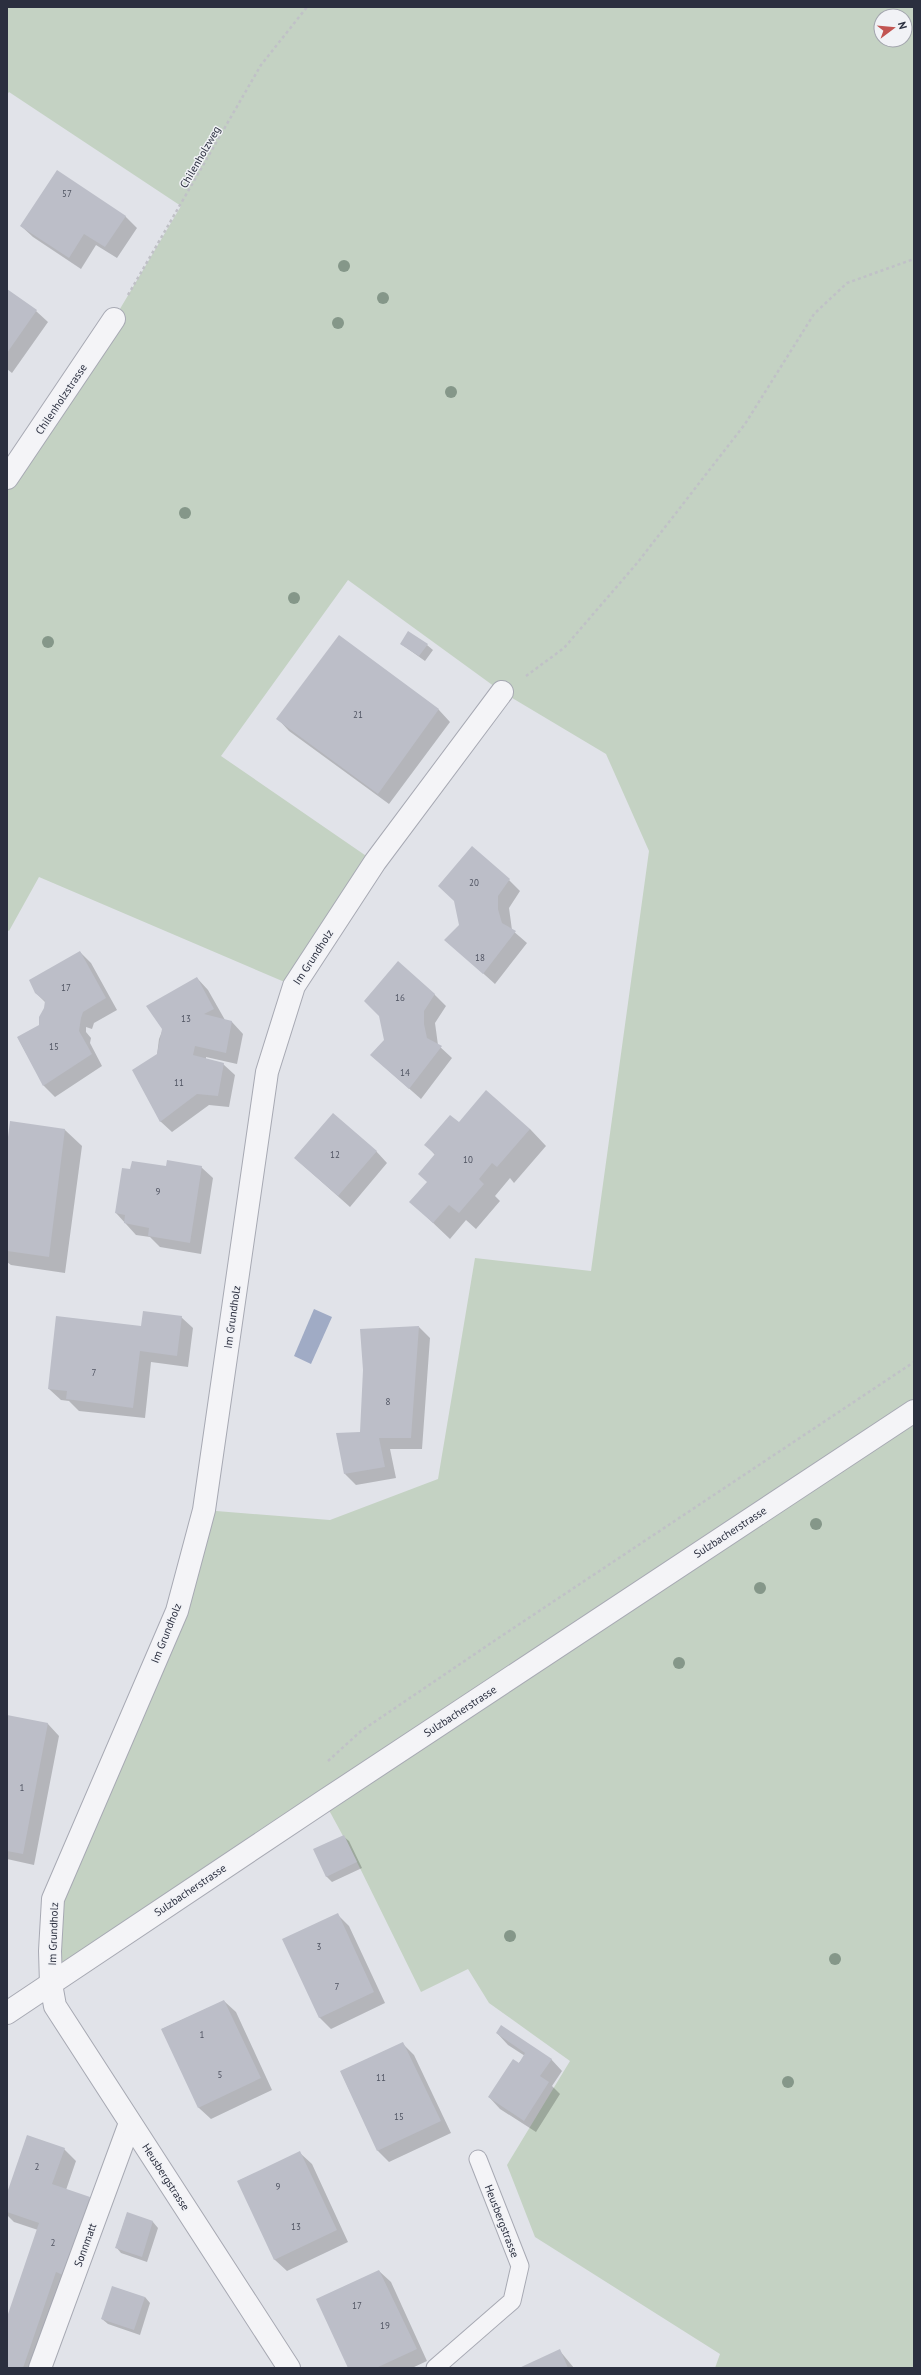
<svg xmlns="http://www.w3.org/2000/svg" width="921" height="2375" font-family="'PT Sans',sans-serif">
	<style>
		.green { fill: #c4d2c3; fill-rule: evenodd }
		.water { fill: #a0abc5 }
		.shadow { fill: #0003 }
		.building { fill: #bcbec8 }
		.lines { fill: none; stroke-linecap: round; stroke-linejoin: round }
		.service-casing { stroke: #a7a9b3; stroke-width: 19 }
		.minor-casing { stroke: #a7a9b3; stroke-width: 24 }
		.tertiary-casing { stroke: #a7a9b3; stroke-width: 24 }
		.path { stroke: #c0c1c7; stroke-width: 2.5; stroke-dasharray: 3 3; stroke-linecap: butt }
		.service { stroke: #f4f4f7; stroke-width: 17 }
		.minor { stroke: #f4f4f7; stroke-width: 22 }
		.tertiary { stroke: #f4f4f7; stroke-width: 22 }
		.tree { fill: #859789 }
		.labels { text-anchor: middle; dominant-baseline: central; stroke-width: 3; stroke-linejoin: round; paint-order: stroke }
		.number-label { font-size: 9px; fill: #4f5361 }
		.street-label { font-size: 11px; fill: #2b2f3f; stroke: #f1f2f6 }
	</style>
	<rect width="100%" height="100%" fill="#e1e3e9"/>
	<path class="green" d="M7 7H914V2368H715L720 2354 535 2237 507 2165 570 2061 489 2003 468 1969 421 1992 355 1858 324 1801 51 1984 53 1899 177 1611 204 1510 330 1520 438 1479 475 1258 591 1271 649 851 606 754 502 692 348 580 221 756 375 862 294 986 39 877 9 931 7 930V478L114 319 181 206 9 92 7 95ZM881 16H905V40H881Z"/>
	<path class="water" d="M314 1309 332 1317 311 1364 294 1356Z"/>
	<path class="shadow" d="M125 216 137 228 117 258 96 245 81 269 33 237 21 226Z
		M7 290 36 311 48 322 12 373 7 369Z
		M339 636 439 710 450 722 389 804 289 731 278 719Z
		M401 644 427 645 433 650 425 661Z
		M509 880 520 891 509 908 512 930 527 943 495 984 446 940Z
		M80 952 91 963 117 1010 94 1023 92 1029 86 1027V1032L91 1038 90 1043 102 1066 55 1097 44 1086 18 1038 40 1026 46 1003 36 993Z
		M197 978 208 990 225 1020 232 1022 243 1034 237 1064 206 1057V1059L223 1064 235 1075 229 1107 209 1105 172 1132 160 1121 157 1055 159 1039 163 1029Z
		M434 994 446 1006 435 1023 438 1045 452 1058 421 1099 371 1055Z
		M11 1122 65 1130 82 1146 65 1273 11 1265 7 1262V1152Z
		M459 1124 530 1129 546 1146 514 1183 510 1178 495 1196 500 1201 476 1229 466 1220 450 1239 411 1202 428 1182 435 1155 426 1145Z
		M376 1151 387 1163 350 1207 295 1158Z
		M167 1167H201L213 1178 201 1254 160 1247 150 1237 136 1235 116 1213Z
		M181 1317 193 1328 188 1367 151 1362 145 1418 79 1411 69 1401 61 1400 49 1389 142 1327Z
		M419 1327 430 1338 422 1449H390L396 1478 356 1485 345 1474 361 1433Z
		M7 1716 48 1724 59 1736 34 1865 7 1859Z
		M343 1836 349 1841 362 1868 332 1882 326 1876Z
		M338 1915 349 1926 385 2003 331 2029 319 2017Z
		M224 2001 236 2012 272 2090 211 2119 199 2108 162 2029Z
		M497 2033 551 2059 562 2071 552 2086 560 2094 536 2132 500 2109 489 2097 525 2056 508 2045Z
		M403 2044 414 2055 451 2133 389 2162 378 2151 341 2072Z
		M64 2149 76 2161 66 2190 89 2198 101 2209 30 2368H7V2320L38 2230 14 2222 7 2215V2196Z
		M300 2153 312 2164 348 2242 287 2271 275 2260 238 2181Z
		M127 2214 153 2222 158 2228 147 2262 121 2253 116 2247Z
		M379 2271 391 2282 427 2361 412 2368H350Z
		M145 2297 150 2303 140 2335 108 2324 102 2319Z
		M560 2351 574 2368H522Z"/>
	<path class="building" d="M57 170 126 216 105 247 84 234 69 258 20 226Z
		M7 289 37 310 7 353Z
		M408 631 428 644 419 656 400 644Z
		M339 635 439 709 378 794 276 719Z
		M472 846 510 879 498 896V909L502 923 516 931 483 974 444 940 459 925 454 901 438 886Z
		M80 951 106 998 83 1012 81 1018 79 1031 92 1054 43 1086 17 1037 39 1025V1017L44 1008 45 1001 35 993 29 980Z
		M398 961 435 994 424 1011V1024L427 1038 442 1046 409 1089 370 1055 384 1040 379 1016 364 1001Z
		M197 977 214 1009 204 1014 232 1021 226 1053 195 1046 193 1055 224 1063 218 1096 197 1094 160 1122 132 1070 157 1054 162 1029 146 1006Z
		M486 1090 530 1129 497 1167 492 1163 479 1179 484 1184 459 1213 449 1205 433 1223 409 1202 427 1182 418 1174 435 1154 424 1145 450 1115 459 1122Z
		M333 1113 377 1151 338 1196 294 1158Z
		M10 1121 65 1129 49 1257 7 1251V1145Z
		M167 1160 202 1166 190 1243 148 1236 149 1228 124 1223 125 1215 115 1213 122 1168 130 1169 132 1161 166 1166Z
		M143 1311 182 1316 177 1356 140 1351 133 1408 66 1399 67 1391 48 1389 56 1316 141 1326Z
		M419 1326 411 1438H379L385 1467 344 1474 336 1433 360 1432 363 1370 360 1329Z
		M7 1715 48 1723 23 1854 7 1851Z
		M344 1835 357 1862 326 1877 313 1849Z
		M338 1913 374 1992 319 2018 282 1939Z
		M224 2000 261 2078 198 2108 161 2029Z
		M501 2025 552 2059 540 2076 549 2082 524 2121 488 2097 513 2059 519 2063 525 2053 496 2033Z
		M403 2042 441 2121 377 2151 340 2071Z
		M27 2135 65 2148 52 2184 90 2197 63 2275 56 2272 23 2368H7V2317L39 2223 7 2212V2193Z
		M300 2151 337 2230 274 2260 237 2181Z
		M127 2212 153 2221 142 2257 115 2248Z
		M379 2270 417 2349 376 2368H348L316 2299Z
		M112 2286 145 2297 134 2330 101 2319Z
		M560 2349 568 2368H519Z"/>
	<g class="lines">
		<g class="service-casing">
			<path id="service" d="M435 2368 512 2301 520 2266 478 2159"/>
		</g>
		<g class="minor-casing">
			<path id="minor" d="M7 478 114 319
				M51 1984 50 1951 53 1899 177 1611 204 1510 267 1072 294 986 375 862 502 692
				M40 2368 130 2123"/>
		</g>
		<g class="tertiary-casing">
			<path id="tertiary" d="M51 1984 55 2006 289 2368
				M7 2013 324 1801 914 1411"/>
		</g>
		<path class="path" d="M128 295 261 65 307 7
			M526 676 564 648 638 562 745 424 814 314 847 283 914 259
			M328 1761 361 1731 497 1639 914 1362"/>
		<use href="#service" class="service"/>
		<use href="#minor" class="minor"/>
		<use href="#tertiary" class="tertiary"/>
	</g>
	<g class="tree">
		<circle cx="344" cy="266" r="6"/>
		<circle cx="383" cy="298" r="6"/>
		<circle cx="338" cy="323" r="6"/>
		<circle cx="451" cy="392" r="6"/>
		<circle cx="185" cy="513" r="6"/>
		<circle cx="294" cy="598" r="6"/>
		<circle cx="48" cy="642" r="6"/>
		<circle cx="816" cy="1524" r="6"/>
		<circle cx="760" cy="1588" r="6"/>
		<circle cx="679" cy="1663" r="6"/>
		<circle cx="510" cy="1936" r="6"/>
		<circle cx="835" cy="1959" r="6"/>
		<circle cx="788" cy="2082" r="6"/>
	</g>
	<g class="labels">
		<g class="number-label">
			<text x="67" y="193">57</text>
			<text x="358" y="714">21</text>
			<text x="474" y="882">20</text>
			<text x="480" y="957">18</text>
			<text x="66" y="987">17</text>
			<text x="400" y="997">16</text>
			<text x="186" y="1018">13</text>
			<text x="54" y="1046">15</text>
			<text x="405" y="1072">14</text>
			<text x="179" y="1082">11</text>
			<text x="335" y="1154">12</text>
			<text x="468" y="1159">10</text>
			<text x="158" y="1191">9</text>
			<text x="94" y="1372">7</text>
			<text x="388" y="1401">8</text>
			<text x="22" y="1787">1</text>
			<text x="319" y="1946">3</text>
			<text x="337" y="1986">7</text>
			<text x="202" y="2034">1</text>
			<text x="220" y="2074">5</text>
			<text x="381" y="2077">11</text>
			<text x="399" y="2116">15</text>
			<text x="37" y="2166">2</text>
			<text x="278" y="2186">9</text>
			<text x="296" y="2226">13</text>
			<text x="53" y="2242">2</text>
			<text x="357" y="2305">17</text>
			<text x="385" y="2325">19</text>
		</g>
		<g class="street-label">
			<text transform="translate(200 157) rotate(-60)">Chilenholzweg</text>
			<text transform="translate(61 399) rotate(-56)">Chilenholzstrasse</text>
			<text transform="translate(313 957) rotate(-57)">Im Grundholz</text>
			<text transform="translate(232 1317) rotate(-82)">Im Grundholz</text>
			<text transform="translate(730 1532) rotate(-33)">Sulzbacherstrasse</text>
			<text transform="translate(166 1633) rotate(-68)">Im Grundholz</text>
			<text transform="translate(460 1711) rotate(-33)">Sulzbacherstrasse</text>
			<text transform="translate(190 1890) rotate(-34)">Sulzbacherstrasse</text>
			<text transform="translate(53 1934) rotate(-88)">Im Grundholz</text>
			<text transform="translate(166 2177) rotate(57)">Heusbergstrasse</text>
			<text transform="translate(502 2221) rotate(69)">Heusbergstrasse</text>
			<text transform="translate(85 2245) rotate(-70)">Sonnmatt</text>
		</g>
	</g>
	<rect width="921" height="2375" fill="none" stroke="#2b2f3f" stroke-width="16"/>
	<g transform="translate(893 28) rotate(74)"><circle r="19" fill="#f1f2f6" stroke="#a2a4ad"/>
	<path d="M0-3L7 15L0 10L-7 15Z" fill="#c25552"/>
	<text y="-6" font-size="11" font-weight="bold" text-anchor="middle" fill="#2b2f3f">N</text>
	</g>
</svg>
